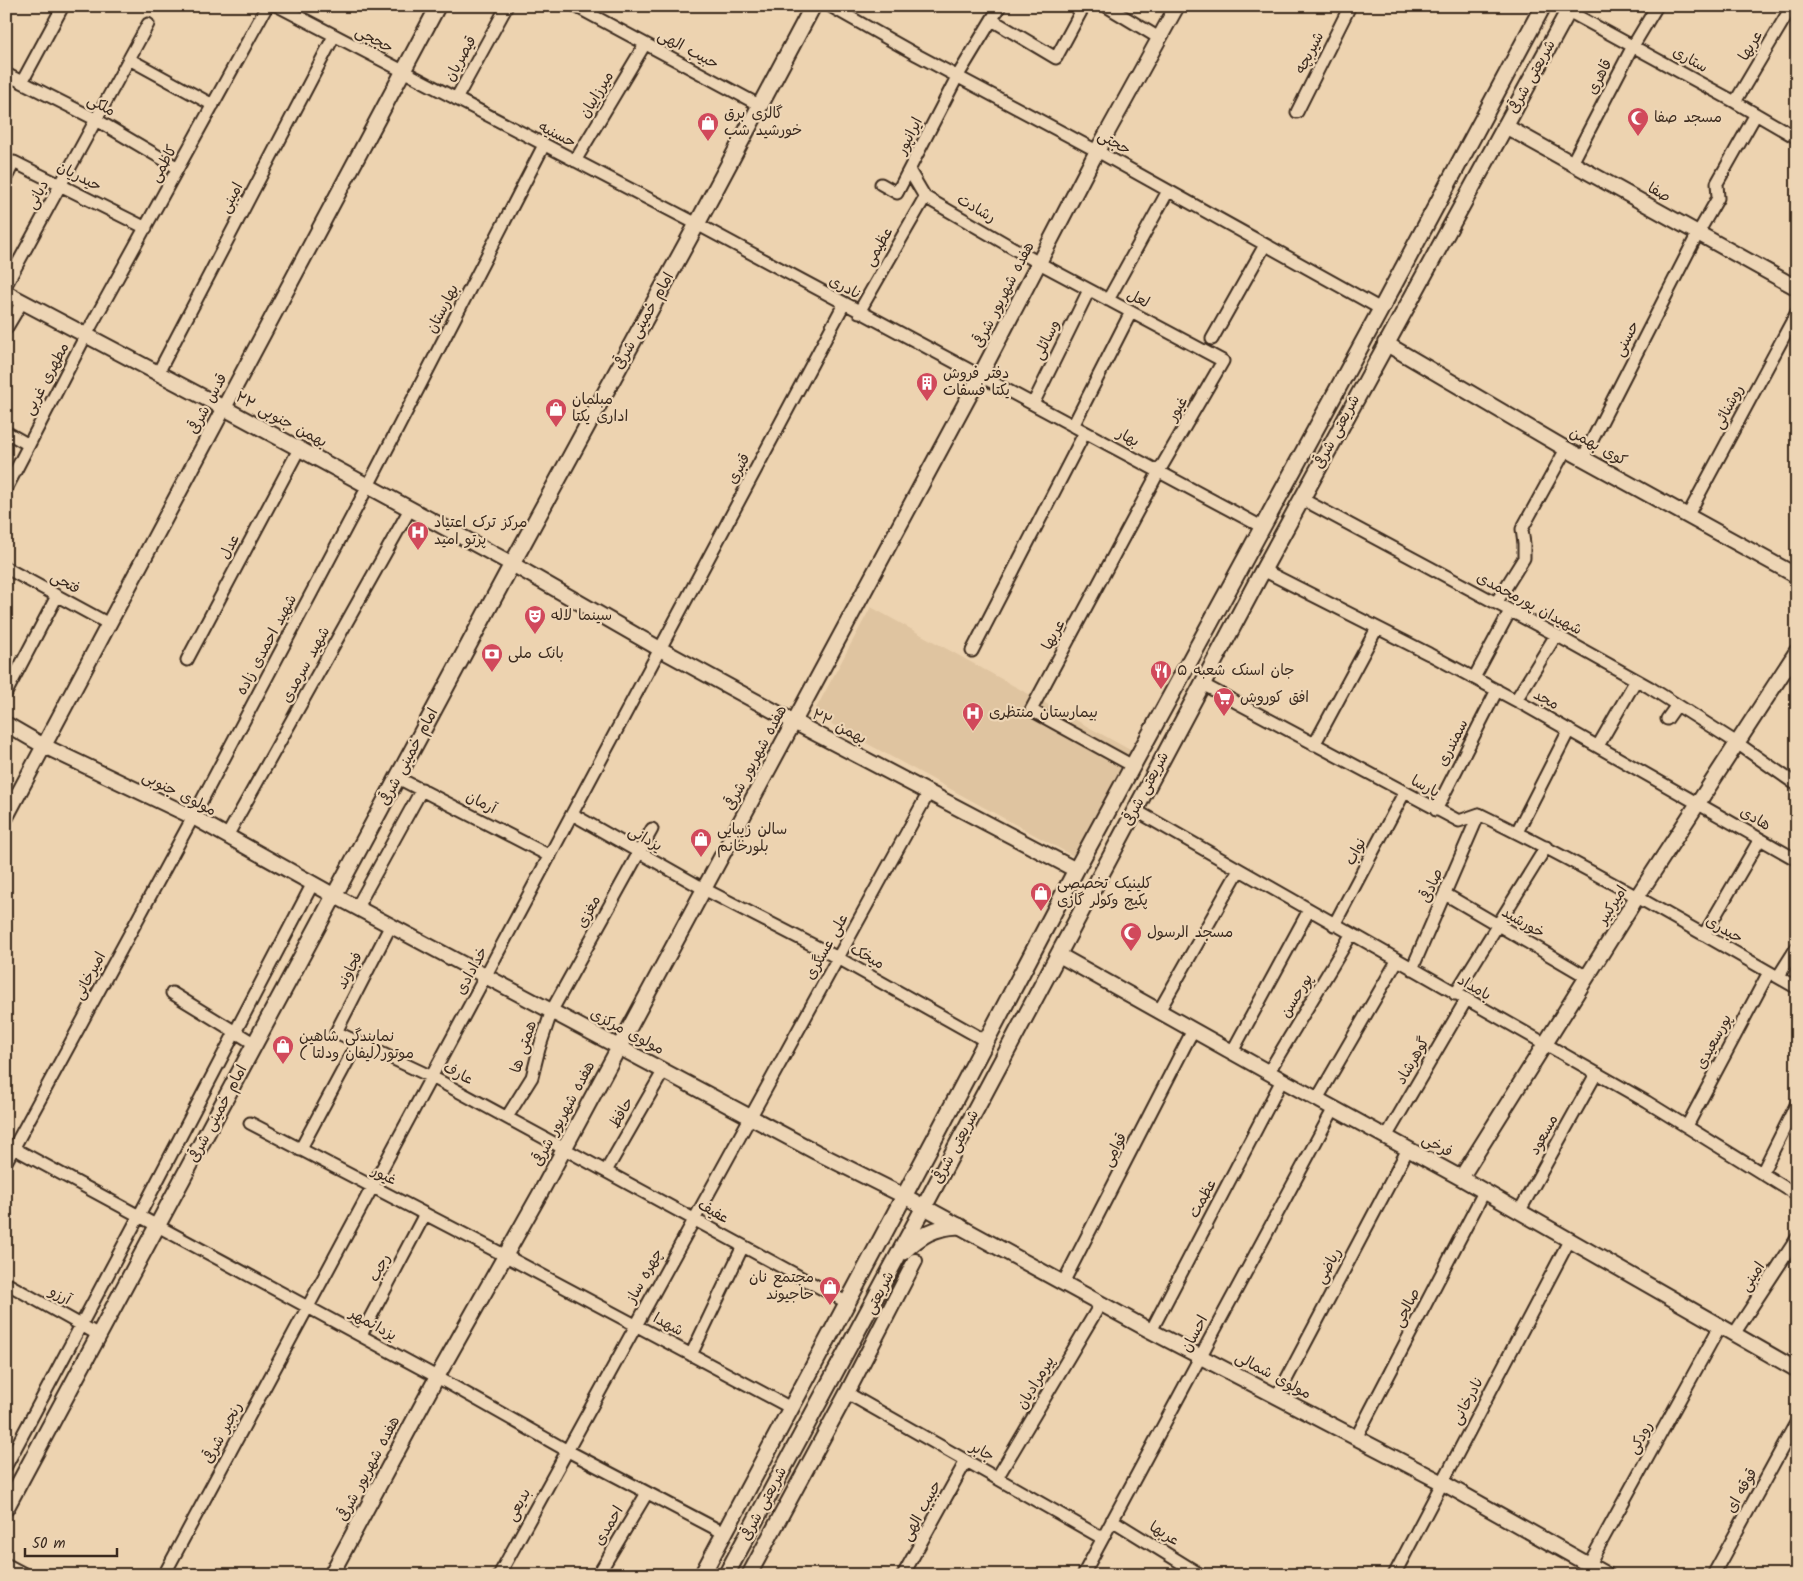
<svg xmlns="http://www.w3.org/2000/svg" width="1803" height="1581" font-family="Kalam,'Playpen Sans Arabic',sans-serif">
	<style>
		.built { fill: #dfc4a0 }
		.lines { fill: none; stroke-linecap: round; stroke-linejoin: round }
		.minor-casing { stroke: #3b2a1e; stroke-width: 15 }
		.tertiary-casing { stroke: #3b2a1e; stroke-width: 18 }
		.secondary-casing { stroke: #3b2a1e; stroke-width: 19 }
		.minor { stroke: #edd5b5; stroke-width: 11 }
		.tertiary { stroke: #edd5b5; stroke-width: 14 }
		.secondary { stroke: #edd5b5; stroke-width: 15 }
		.labels { text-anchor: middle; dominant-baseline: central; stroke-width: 4.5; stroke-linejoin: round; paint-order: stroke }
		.street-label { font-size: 15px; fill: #3b2a1e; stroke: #edd5b5 }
		.poi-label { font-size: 15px; fill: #3b2a1e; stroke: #edd5b5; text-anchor: start }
	</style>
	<rect width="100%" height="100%" fill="#edd3b0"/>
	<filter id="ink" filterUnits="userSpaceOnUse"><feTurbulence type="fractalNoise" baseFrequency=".02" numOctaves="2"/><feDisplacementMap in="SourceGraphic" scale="10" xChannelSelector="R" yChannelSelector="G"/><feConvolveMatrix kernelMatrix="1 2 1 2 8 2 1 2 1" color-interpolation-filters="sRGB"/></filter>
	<g filter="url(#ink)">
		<path class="built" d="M871 607 1132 751 1075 857 813 714Z"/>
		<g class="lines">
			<g class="minor-casing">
				<path id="minor" d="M278 6 697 224 1262 527
					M575 6 761 106
					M830 6 917 55 1097 151 1381 309
					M1106 6 1159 38
					M1568 11 1735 102 1797 138
					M992 20 1056 58 1084 6
					M129 59 213 105
					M6 74 95 119 178 168
					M22 82 63 6
					M456 99 507 6
					M1735 102 1792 6
					M1297 112 1350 6
					M575 161 645 44
					M1572 163 1633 46 1657 6
					M909 170 925 197 1039 263 1223 361 1159 471 1031 710 1133 766
					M6 178 14 162 146 228
					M881 184 897 193 957 77 1000 6
					M6 285 148 24
					M1108 300 1168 191
					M859 312 925 197
					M6 329 22 302
					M1212 339 1265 245
					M158 373 334 36
					M1033 404 1089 290
					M1073 426 1131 312
					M6 432 29 445
					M1583 458 1698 233 1718 198 1717 183 1756 114
					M6 489 86 335 267 6
					M1302 499 1556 635 1649 687 1737 743 1797 785
					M1688 515 1797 312
					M6 568 109 624
					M1263 570 1429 654 1528 707 1797 860
					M1496 603 1524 558V544L1522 529 1566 449
					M972 651 1085 432
					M187 660 299 449
					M1474 678 1510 611
					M1202 684 1459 821 1479 814C1588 867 1692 928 1797 988
					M6 693 57 596
					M1516 700 1556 635
					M1667 719 1677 705
					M1314 745 1377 628
					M1598 746 1636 680
					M398 778 550 856
					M1135 810 1647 1102 1797 1195
					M1436 810 1497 690
					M572 814 704 889 838 958 986 1041
					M1517 832 1569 730
					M227 836 410 509
					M1445 894 1587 977
					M357 907 422 789
					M391 925 336 1032 432 1077 848 1303
					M1334 925 1404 793
					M1704 935 1760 839
					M1412 969 1479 814
					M1778 977 1797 947
					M172 993 255 1044
					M1455 994 1546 847
					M1159 1011 1239 870
					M1232 1052 1309 910
					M1268 1073 1351 935
					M1317 1099 1397 961
					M507 1117 532 1077 539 1049 552 1010 652 829
					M250 1123 504 1255 791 1408
					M1687 1126 1769 972
					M1386 1137 1466 1000
					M6 1144 437 1377 566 1450 724 1533
					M300 1150 358 1042
					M6 1162 193 817 368 486 544 145
					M606 1171 664 1070
					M1762 1173 1797 1103
					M1519 1212 1596 1074
					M6 1283 99 1335
					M1063 1283 1193 1030
					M1151 1331 1282 1080
					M1734 1334 1797 1238
					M361 1335 425 1214
					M691 1355 743 1246
					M847 1393 1102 1538
					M1277 1397 1408 1149
					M1356 1438 1484 1192
					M6 1466 139 1216 313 883
					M997 1478 1101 1303
					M1112 1520 1201 1575
					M164 1575 486 975 844 304
					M499 1575 929 792
					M598 1575 647 1493
					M903 1575 966 1461
					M1083 1575 1334 1108
					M1394 1575 1569 1241
					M1583 1575 1720 1326
					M1713 1575 1797 1421"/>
			</g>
			<g class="tertiary-casing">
				<path id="tertiary" d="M1505 126 1797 288
					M6 293 224 408 512 564 660 649 794 722 1076 870
					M1385 343 1566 449 1797 576
					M6 724 44 746 193 817 335 896 816 1152 904 1196 1151 1331 1443 1483 1607 1575
					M6 817 438 6
					M1059 955 1282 1080 1461 1178 1797 1370
					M1461 1178 1637 897 1797 651
					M6 1566 23 1575
					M331 1575 437 1377 541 1192 980 376 1097 151 1177 6
					M749 1575 847 1393 915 1261"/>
			</g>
			<g class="secondary-casing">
				<path id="secondary" d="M903 1252C921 1235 934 1227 959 1226
					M6 1508 512 564 697 224 813 6
					M702 1575 934 1140 1076 870 1381 309 1543 6
					M726 1575 924 1207 1263 570 1571 6"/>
			</g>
			<use href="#minor" class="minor"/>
			<use href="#tertiary" class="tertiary"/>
			<use href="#secondary" class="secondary"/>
		</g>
	</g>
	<defs>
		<g id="mosque-pin" transform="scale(1.125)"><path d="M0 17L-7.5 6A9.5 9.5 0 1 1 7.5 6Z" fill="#d1495b" stroke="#edd5b5"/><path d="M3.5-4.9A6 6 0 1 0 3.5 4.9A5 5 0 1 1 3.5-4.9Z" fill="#fff"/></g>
		<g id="shop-pin" transform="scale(1.125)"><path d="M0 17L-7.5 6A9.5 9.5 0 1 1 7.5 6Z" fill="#d1495b" stroke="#edd5b5"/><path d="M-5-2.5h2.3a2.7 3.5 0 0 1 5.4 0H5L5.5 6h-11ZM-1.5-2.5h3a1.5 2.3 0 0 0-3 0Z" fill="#fff"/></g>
		<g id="building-pin" transform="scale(1.125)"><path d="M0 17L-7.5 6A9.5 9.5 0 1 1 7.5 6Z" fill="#d1495b" stroke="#edd5b5"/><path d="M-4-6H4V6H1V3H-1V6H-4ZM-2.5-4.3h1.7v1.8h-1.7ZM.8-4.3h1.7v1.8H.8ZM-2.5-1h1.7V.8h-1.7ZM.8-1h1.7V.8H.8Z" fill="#fff"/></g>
		<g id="hospital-pin" transform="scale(1.125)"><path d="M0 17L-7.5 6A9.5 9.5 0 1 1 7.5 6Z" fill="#d1495b" stroke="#edd5b5"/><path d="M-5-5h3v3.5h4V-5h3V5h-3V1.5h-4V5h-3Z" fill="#fff"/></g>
		<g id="theatre-pin" transform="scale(1.125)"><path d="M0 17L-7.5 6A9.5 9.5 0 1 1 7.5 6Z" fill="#d1495b" stroke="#edd5b5"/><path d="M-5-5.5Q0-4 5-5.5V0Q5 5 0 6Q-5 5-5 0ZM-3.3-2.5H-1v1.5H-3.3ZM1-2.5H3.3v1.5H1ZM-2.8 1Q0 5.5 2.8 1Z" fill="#fff"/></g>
		<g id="bank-pin" transform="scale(1.125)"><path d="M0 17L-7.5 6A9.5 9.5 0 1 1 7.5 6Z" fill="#d1495b" stroke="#edd5b5"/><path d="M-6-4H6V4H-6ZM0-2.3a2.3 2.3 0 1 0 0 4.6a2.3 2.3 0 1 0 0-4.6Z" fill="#fff"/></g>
		<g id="restaurant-pin" transform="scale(1.125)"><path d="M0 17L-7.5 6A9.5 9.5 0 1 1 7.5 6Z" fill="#d1495b" stroke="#edd5b5"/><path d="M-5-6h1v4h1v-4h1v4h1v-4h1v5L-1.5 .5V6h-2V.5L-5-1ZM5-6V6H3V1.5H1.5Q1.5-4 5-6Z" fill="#fff"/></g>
		<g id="supermarket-pin" transform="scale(1.125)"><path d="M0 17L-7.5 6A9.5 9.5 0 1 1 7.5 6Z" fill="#d1495b" stroke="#edd5b5"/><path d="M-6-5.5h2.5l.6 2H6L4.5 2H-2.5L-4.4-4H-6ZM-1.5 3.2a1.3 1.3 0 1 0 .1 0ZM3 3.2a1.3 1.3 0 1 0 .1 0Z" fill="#fff"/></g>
	</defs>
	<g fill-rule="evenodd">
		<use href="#mosque-pin" x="1638" y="118"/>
		<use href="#shop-pin" x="708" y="123"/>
		<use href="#building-pin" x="927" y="383"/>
		<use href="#shop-pin" x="556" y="409"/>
		<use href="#hospital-pin" x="418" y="532"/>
		<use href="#theatre-pin" x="535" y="616"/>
		<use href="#bank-pin" x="492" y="654"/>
		<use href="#restaurant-pin" x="1161" y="671"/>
		<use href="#supermarket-pin" x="1224" y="698"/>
		<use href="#hospital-pin" x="973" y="713"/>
		<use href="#shop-pin" x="701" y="839"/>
		<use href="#shop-pin" x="1041" y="893"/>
		<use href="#mosque-pin" x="1131" y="933"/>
		<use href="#shop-pin" x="283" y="1046"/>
		<use href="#shop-pin" x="830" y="1287"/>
	</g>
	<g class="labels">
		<g class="street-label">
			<text transform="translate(374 40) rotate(28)">حججی</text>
			<text transform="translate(1751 46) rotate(-59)">عربها</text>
			<text transform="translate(688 50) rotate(28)">حبیب الهی</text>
			<text transform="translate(1310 53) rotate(-63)">شیربچه</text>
			<text transform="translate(461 59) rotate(-61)">قیصریان</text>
			<text transform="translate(1690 60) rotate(29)">ستاری</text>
			<text transform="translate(1532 77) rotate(-61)">شریعتی شرقی</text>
			<text transform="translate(1600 77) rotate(-63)">قاهری</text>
			<text transform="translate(597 95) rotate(-59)">میرزاییان</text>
			<text transform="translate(101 106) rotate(28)">ملکی</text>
			<text transform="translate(557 135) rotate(27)">حسنیه</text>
			<text transform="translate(910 136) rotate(-63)">ایرانپور</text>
			<text transform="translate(1114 143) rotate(29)">حجتی</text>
			<text transform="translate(164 164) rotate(-61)">کاظمی</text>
			<text transform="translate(79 177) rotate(27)">حیدریان</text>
			<text transform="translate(1659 193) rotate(29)">صفا</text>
			<text transform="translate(38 195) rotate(-62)">دیانی</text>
			<text transform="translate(232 198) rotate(-62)">امینی</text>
			<text transform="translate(976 209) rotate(30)">رشادت</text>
			<text transform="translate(879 247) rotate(-60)">عظیمی</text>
			<text transform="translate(845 288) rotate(28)">نادری</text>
			<text transform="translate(1004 295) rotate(-63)">هفده شهریور شرقی</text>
			<text transform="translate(1138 299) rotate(28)">لعل</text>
			<text transform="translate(443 309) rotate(-63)">بهارستان</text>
			<text transform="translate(644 321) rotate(-61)">امام خمینی شرقی</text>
			<text transform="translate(1627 339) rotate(-63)">حسنی</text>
			<text transform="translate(1047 340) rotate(-64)">وسائلی</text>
			<text transform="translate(47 379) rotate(-62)">مطهری غربی</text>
			<text transform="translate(208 404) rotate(-62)">قدس شرقی</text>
			<text transform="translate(1729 407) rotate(-62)">روشنائی</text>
			<text transform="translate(1178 409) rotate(-60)">غیور</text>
			<text transform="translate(281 420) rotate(28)">۲۲ بهمن جنوبی</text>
			<text transform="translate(1337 432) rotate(-62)">شریعتی شرقی</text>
			<text transform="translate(1128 438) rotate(28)">بهار</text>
			<text transform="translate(1598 447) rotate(29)">کوی بهمن</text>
			<text transform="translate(739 469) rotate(-62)">قنبری</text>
			<text transform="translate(230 547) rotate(-62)">عدل</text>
			<text transform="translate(65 583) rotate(28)">فتحی</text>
			<text transform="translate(1529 604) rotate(28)">شهیدان پورمحمدی</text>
			<text transform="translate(1054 635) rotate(-62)">عربها</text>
			<text transform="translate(267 645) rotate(-62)">شهید احمدی زاده</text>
			<text transform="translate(306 665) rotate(-61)">شهید سرمدی</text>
			<text transform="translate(1546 700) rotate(29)">مجد</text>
			<text transform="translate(839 727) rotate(27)">۲۲ بهمن</text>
			<text transform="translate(1453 743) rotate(-63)">سمندری</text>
			<text transform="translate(409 757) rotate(-62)">امام خمینی شرقی</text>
			<text transform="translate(756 758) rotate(-62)">هفده شهریور شرقی</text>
			<text transform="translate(1425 787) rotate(28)">پارسا</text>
			<text transform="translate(1146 789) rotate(-62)">شریعتی شرقی</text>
			<text transform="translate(179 794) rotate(27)">مولوی جنوبی</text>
			<text transform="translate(481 803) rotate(27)">آرمان</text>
			<text transform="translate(1755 819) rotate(30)">هادی</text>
			<text transform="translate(645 839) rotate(30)">یزدانی</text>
			<text transform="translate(1356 852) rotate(-62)">نواب</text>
			<text transform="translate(1432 886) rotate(-67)">صادقی</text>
			<text transform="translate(1613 905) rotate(-58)">امیرکبیر</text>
			<text transform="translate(589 912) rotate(-61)">مغزی</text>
			<text transform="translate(1523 923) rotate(30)">خورشید</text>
			<text transform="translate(1724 930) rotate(30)">حیدری</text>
			<text transform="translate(827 947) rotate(-61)">علی عسگری</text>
			<text transform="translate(867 957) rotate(29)">میخک</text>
			<text transform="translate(350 971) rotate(-63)">فجاوند</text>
			<text transform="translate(472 971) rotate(-62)">خدادادی</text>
			<text transform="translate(90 976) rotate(-62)">امیرخانی</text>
			<text transform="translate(1474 988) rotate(30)">بامداد</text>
			<text transform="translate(1297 996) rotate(-59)">پورحسن</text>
			<text transform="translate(627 1032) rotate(28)">مولوی مرکزی</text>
			<text transform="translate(1714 1042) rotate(-62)">پورسعیدی</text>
			<text transform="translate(524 1047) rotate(-72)">همتی ها</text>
			<text transform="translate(1413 1061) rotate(-60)">گوهرشاد</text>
			<text transform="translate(458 1074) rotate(28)">عارف</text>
			<text transform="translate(622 1113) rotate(-60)">حافظ</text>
			<text transform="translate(218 1114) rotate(-62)">امام خمینی شرقی</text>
			<text transform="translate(564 1114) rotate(-62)">هفده شهریور شرقی</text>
			<text transform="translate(1544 1135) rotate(-61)">مسعود</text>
			<text transform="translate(1437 1146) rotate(29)">فرخی</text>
			<text transform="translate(956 1147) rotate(-62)">شریعتی شرقی</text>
			<text transform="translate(1115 1150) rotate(-63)">قوامی</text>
			<text transform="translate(384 1176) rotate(27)">غیور</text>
			<text transform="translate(1203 1199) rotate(-62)">عظمت</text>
			<text transform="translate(713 1212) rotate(29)">عفیف</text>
			<text transform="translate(1329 1266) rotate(-62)">ریاضی</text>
			<text transform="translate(380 1268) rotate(-62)">رجب</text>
			<text transform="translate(645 1276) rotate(-61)">چهره ساز</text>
			<text transform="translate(1753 1277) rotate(-57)">امینی</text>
			<text transform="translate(880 1293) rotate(-63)">شریعتی</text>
			<text transform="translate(60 1296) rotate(29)">آرزو</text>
			<text transform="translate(1407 1308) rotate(-63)">صالحی</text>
			<text transform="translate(373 1325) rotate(29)">یزدانمهر</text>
			<text transform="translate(668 1325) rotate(28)">شهدا</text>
			<text transform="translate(1195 1334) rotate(-62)">احسان</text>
			<text transform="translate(1273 1376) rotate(28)">مولوی شمالی</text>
			<text transform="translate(1036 1383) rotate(-59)">پیرمرادیان</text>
			<text transform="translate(1468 1401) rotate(-62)">نادرخانی</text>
			<text transform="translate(223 1433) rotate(-62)">رنجبر شرقی</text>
			<text transform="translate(1641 1438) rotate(-61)">رودکی</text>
			<text transform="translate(982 1452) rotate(29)">جابر</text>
			<text transform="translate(369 1469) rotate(-62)">هفده شهریور شرقی</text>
			<text transform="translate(1742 1491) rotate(-61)">قوقه ای</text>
			<text transform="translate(764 1504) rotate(-62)">شریعتی شرقی</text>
			<text transform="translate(519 1505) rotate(-62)">بدیعی</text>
			<text transform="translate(922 1511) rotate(-61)">حبیب الهی</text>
			<text transform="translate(609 1526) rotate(-59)">احمدی</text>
			<text transform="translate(1164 1534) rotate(32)">عربها</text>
		</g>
		<g class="poi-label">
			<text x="724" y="114">گالری برق<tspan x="724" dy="17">خورشید شب</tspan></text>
			<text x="1654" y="118">مسجد صفا</text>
			<text x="943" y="374">دفتر فروش<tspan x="943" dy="17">یکتا فسفات</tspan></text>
			<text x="572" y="400">مبلمان<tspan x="572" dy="17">اداری یکتا</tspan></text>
			<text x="434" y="523">مرکز ترک اعتیاد<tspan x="434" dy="17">پرتو امید</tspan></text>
			<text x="551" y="616">سینما لاله</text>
			<text x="508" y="654">بانک ملی</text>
			<text x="1177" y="671">جان اسنک شعبه ۵</text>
			<text x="1240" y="698">افق کوروش</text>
			<text x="989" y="713">بیمارستان منتظری</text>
			<text x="717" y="830">سالن زیبایی<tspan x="717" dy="17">بلورخانم</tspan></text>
			<text x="1057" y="884">کلینیک تخصصی<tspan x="1057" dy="17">پکیج وکولر گازی</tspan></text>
			<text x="1147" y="933">مسجد الرسول</text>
			<text x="299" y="1037">نمایندگی شاهین<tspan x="299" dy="17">موتور(لیفان ودلتا )</tspan></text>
			<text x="814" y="1278" text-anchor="end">مجتمع نان<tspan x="814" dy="17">حاجیوند</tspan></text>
		</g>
	</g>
	<rect width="1803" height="1581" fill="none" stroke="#edd5b5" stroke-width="25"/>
	<rect x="12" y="12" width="1778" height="1556" fill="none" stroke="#3b2a1e" stroke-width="2" filter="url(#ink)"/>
	<path d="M25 1548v8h92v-8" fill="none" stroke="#3b2a1e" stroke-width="2.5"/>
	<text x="32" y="1548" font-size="15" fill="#3b2a1e" stroke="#edd5b5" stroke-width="4" paint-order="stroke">50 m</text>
</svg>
